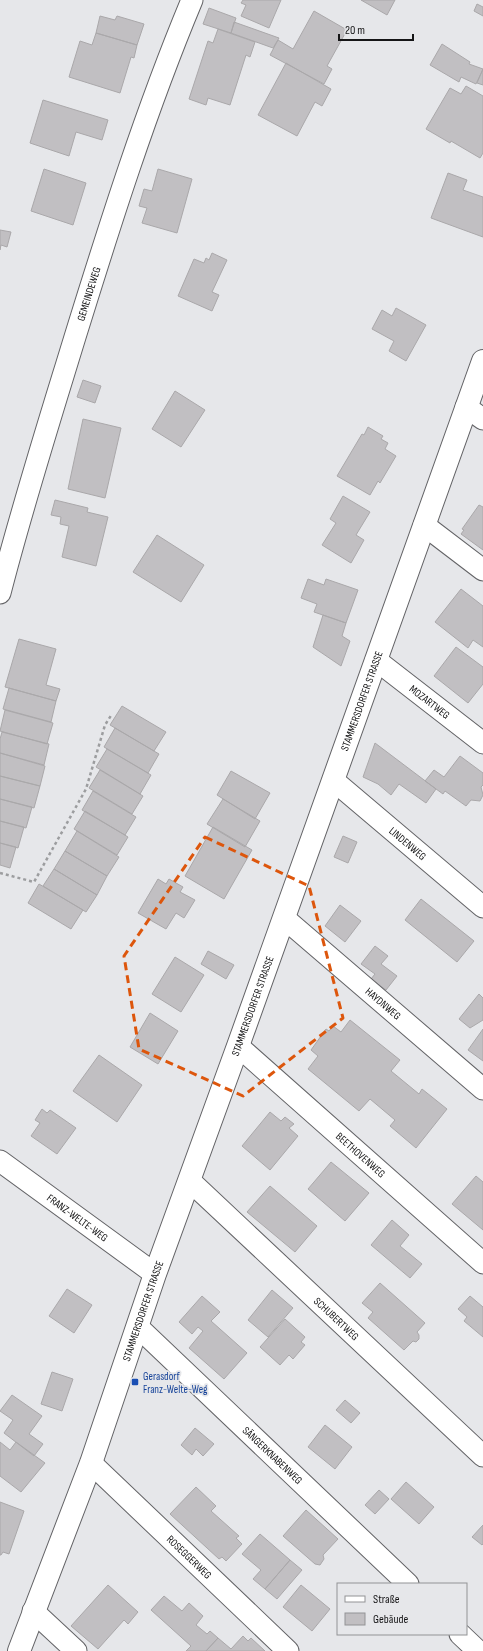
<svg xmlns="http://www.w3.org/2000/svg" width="483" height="1651" font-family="'Sofia Sans Condensed',sans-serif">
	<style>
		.building { fill: #c1bfc2; stroke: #aaa8aa }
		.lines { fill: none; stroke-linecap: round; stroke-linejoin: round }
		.minor-casing { stroke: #636366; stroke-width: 23 }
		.secondary-casing { stroke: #636366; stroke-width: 24 }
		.path { stroke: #9c9d9f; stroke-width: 2.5; stroke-dasharray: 3 3; stroke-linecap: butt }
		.minor { stroke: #fff; stroke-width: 21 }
		.secondary { stroke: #fff; stroke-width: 22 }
		.marked { fill: none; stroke: #dd560c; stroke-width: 3; stroke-dasharray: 8 5; stroke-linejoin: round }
		.transit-dot { fill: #1a4fb4; stroke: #e6e7ea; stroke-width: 1.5 }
		.labels { text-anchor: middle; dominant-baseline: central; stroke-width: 3.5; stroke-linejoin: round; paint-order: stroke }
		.street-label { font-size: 11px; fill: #151516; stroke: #e6e7ea }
		.transit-label { font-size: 11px; fill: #164399; stroke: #e6e7ea; text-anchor: start }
	</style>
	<rect width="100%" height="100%" fill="#e6e7ea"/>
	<path class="building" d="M243 0H281L269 28 241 16 246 5 241 3Z
		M361 0H395L387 15Z
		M477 4 483 7V16L474 11Z
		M209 8 236 18 231 33 203 24Z
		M314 11 347 30 327 66 332 69 324 84 270 55 278 40 293 49Z
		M100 16 115 20 117 16 144 24 137 45 96 33Z
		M234 22 279 38 273 48 231 33Z
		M218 29 255 42 250 57 246 55 230 105 208 98 206 105 189 99 208 41 213 43Z
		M96 33 137 45 134 58 131 57 120 93 69 77 80 41 92 45Z
		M442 44 470 62 469 64 483 69 476 84 461 77 459 82 430 65Z
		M286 63 331 89 322 106 315 102 297 136 258 115Z
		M483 69V85L477 83Z
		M466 86 483 96V153L480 158 451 141 450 143 426 129 450 88 461 94Z
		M43 100 108 120 102 140 76 132 69 156 30 143Z
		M44 169 86 183 73 225 31 211Z
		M158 169 192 179 177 233 142 223 147 208 139 206 144 189 152 191Z
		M448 173 467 180 463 190 483 197V237L431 218Z
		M0 230 11 232 7 247 1 245 0 250Z
		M212 253 227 260 212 292 219 295 212 311 178 296 194 259 204 263 206 258 209 260Z
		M396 308 426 325 406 361 389 351 394 341 372 329 382 310 392 316Z
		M83 380 101 386 95 403 77 397Z
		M175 391 205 410 181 447 152 429Z
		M83 419 121 428 105 498 68 489Z
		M368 427 383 436 381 439 388 443 385 449 396 456 380 483 378 481 370 495 337 476 362 434 364 435Z
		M343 496 370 512 356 535 364 540 351 563 322 545 336 523 330 519Z
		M55 500 88 508 87 512 108 517 96 566 62 557 69 526 60 524 61 517 51 515Z
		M479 505 483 507V550L461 534 464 530 462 529Z
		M157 535 204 565 181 602 133 572Z
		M308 579 324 585 326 579 358 590 346 623 314 612 317 604 301 598Z
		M461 589 483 606V647L473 640 468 648 435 622Z
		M323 615 346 623 342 636 350 641 341 666 313 647Z
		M19 639 56 649 46 685 60 689 56 701 5 687Z
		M456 647 483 667V684L468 703 434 676Z
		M9 688 56 701 51 722 3 709Z
		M122 706 166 732 154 751 110 725Z
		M5 710 53 723 47 744 0 731Z
		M115 728 159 754 148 773 104 747Z
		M2 732 49 744 44 765 0 753V739Z
		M375 743 436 789 426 803 399 784 391 795 378 784 363 777Z
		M107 749 151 775 140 794 96 767Z
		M0 753 45 766 40 786 0 776Z
		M460 756 483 773V785L481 787 483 795 480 801 471 800 466 806 445 791 443 794 425 781 434 770 444 777Z
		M100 770 143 796 132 814 89 788Z
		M231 771 270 793 255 819 217 795Z
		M0 776 40 786 34 808 0 799Z
		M93 791 136 817 125 835 82 810Z
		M0 799 32 807 26 828 0 821Z
		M223 799 260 821 245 847 207 824Z
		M85 811 128 837 117 855 74 829Z
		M0 821 24 827 18 848 0 843Z
		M213 827 252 850 224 899 185 876Z
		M77 831 119 857 107 876 65 851Z
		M343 836 357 842 348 863 334 857Z
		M0 843 16 847 10 868 0 865Z
		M65 851 107 876 97 895 54 869Z
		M54 869 97 895 86 912 43 886Z
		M158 879 166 884 169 879 183 887 180 892 195 900 184 918 176 913 166 929 138 913Z
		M39 884 83 910 71 929 28 903Z
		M421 899 474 941 457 962 405 920Z
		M340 905 361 921 345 942 325 926Z
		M375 946 388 956 381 964 397 976 386 990 371 979 375 974 361 964Z
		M208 951 234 965 226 979 201 964Z
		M175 957 204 975 181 1012 152 994Z
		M479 994 483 998V1020L470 1028 459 1019Z
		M150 1013 178 1031 158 1064 130 1047Z
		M350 1020 400 1060 391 1071 419 1094 422 1089 447 1109 416 1148 390 1126 395 1120 370 1099 359 1111 308 1069 318 1056 311 1050 326 1029 329 1031 333 1026 341 1032Z
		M483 1029V1061L468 1050Z
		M99 1055 142 1085 117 1122 73 1091Z
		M42 1109 47 1113 50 1110 76 1128 57 1154 31 1136 40 1123 35 1120Z
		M270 1112 281 1121 285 1117 294 1124 289 1128 298 1136 270 1170 242 1146Z
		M331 1162 369 1193 345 1221 308 1189Z
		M476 1176 483 1182V1230L452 1204Z
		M270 1186 317 1226 295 1252 247 1212Z
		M392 1220 409 1235 400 1246 422 1264 410 1278 371 1245Z
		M380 1283 425 1323 417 1332 419 1335V1339L416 1342 413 1341 404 1350 368 1318 373 1312 362 1303Z
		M67 1289 92 1305 74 1333 49 1316Z
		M272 1290 293 1308 268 1337 248 1320Z
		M202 1296 220 1312 211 1321 247 1353 224 1379 189 1348 203 1331 198 1327 192 1334 179 1322Z
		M470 1296 483 1307V1337L464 1321 467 1317 458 1309Z
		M285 1319 305 1337 301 1342 305 1345 293 1359 289 1355 280 1365 260 1347Z
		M52 1372 73 1379 62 1411 41 1404Z
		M12 1395 42 1416 29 1434 43 1444 34 1456 4 1433 13 1420 0 1411Z
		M345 1400 360 1413 351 1423 336 1410Z
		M325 1425 352 1447 335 1469 308 1447Z
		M195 1428 214 1444 203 1456 196 1449 192 1455 181 1445Z
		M0 1442 10 1450 16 1442 45 1463 21 1492 0 1476Z
		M406 1482 434 1507 419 1524 391 1499Z
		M196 1487 216 1506 211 1511 239 1536 236 1538 242 1544 226 1561 222 1557 219 1559 170 1514Z
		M379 1490 389 1499 375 1514 365 1505Z
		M0 1502 24 1511 9 1554 3 1552 1 1555H0Z
		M306 1510 338 1539 323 1555 324 1559 320 1565 315 1564 283 1536Z
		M483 1525V1544L482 1545 472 1537Z
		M260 1534 290 1560 265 1589 253 1579 261 1570 242 1554Z
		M290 1560 302 1570 277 1599 265 1589Z
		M108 1585 138 1612 128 1624 124 1620 98 1649 71 1626Z
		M301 1585 330 1609 312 1631 283 1607Z
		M164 1596 182 1611 189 1603 203 1616 196 1625 207 1634 210 1631 218 1638 206 1651H186L191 1646 151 1610Z
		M243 1636 248 1641 251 1638 265 1651H206L218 1638 231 1649Z"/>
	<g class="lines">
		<g class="minor-casing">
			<g id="minor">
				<path d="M466 407 483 419"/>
				<path d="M424 525 483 570"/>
				<path id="s1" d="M0 593C22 507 49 422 75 337 110 224 146 110 192 0"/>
				<path id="s2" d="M376 660 483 743"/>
				<path id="s3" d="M333 780 483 907"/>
				<path id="s4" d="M284 918 483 1089"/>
				<path id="s5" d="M238 1046 483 1263"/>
				<path id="s6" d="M0 1161 155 1274"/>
				<path id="s7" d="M190 1181 483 1456"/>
				<path id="s8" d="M138 1327 408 1584"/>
				<path id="s9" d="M91 1463 288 1651"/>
				<path d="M33 1611 76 1651"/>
				<path d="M460 1634 478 1651"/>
			</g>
		</g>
		<g class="secondary-casing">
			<g id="secondary">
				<path id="s10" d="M19 1651 91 1463 155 1274 238 1046 483 361"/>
			</g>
		</g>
		<path class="path" d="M0 873 34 882 86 789 105 725 112 714"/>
		<use href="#minor" class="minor"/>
		<use href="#secondary" class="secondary"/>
	</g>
	<path class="marked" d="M205 837 309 886 343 1018 243 1096 139 1049 124 956Z"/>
	<rect class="transit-dot" x="131" y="1378" width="8" height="8" rx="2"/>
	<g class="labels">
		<g class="street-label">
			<text stroke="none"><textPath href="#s1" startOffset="312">GEMEINDEWEG</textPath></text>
			<text stroke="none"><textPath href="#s10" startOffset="1010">STAMMERSDORFER STRASSE</textPath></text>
			<text stroke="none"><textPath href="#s2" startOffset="68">MOZARTWEG</textPath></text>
			<text stroke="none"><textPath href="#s3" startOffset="98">LINDENWEG</textPath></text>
			<text stroke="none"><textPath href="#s4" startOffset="131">HAYDNWEG</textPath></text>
			<text stroke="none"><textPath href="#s10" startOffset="686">STAMMERSDORFER STRASSE</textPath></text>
			<text stroke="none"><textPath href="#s5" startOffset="164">BEETHOVENWEG</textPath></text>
			<text stroke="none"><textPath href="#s6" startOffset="96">FRANZ-WELTE-WEG</textPath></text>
			<text stroke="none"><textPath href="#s10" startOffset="362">STAMMERSDORFER STRASSE</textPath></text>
			<text stroke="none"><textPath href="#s7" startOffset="201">SCHUBERTWEG</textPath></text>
			<text stroke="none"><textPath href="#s8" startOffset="186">SÄNGERKNABENWEG</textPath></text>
			<text stroke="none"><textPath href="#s9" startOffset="136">ROSEGGERWEG</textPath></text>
		</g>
		<g class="transit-label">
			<text x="143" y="1376">Gerasdorf<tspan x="143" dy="13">Franz-Welte-Weg</tspan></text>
		</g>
	</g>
	<rect x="337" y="1583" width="130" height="52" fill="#e6e7ea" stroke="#929395"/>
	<rect x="345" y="1596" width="20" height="6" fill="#ffffff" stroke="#929395"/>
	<text x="373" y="1603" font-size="12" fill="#151516">Straße</text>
	<rect x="345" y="1613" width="20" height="12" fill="#c1bfc2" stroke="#929395"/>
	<text x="373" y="1623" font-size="12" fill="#151516">Gebäude</text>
	<path d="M339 34v6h74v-6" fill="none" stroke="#151516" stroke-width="2"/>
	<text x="345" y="34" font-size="12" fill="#151516" stroke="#e6e7ea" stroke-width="3" paint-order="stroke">20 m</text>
</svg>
